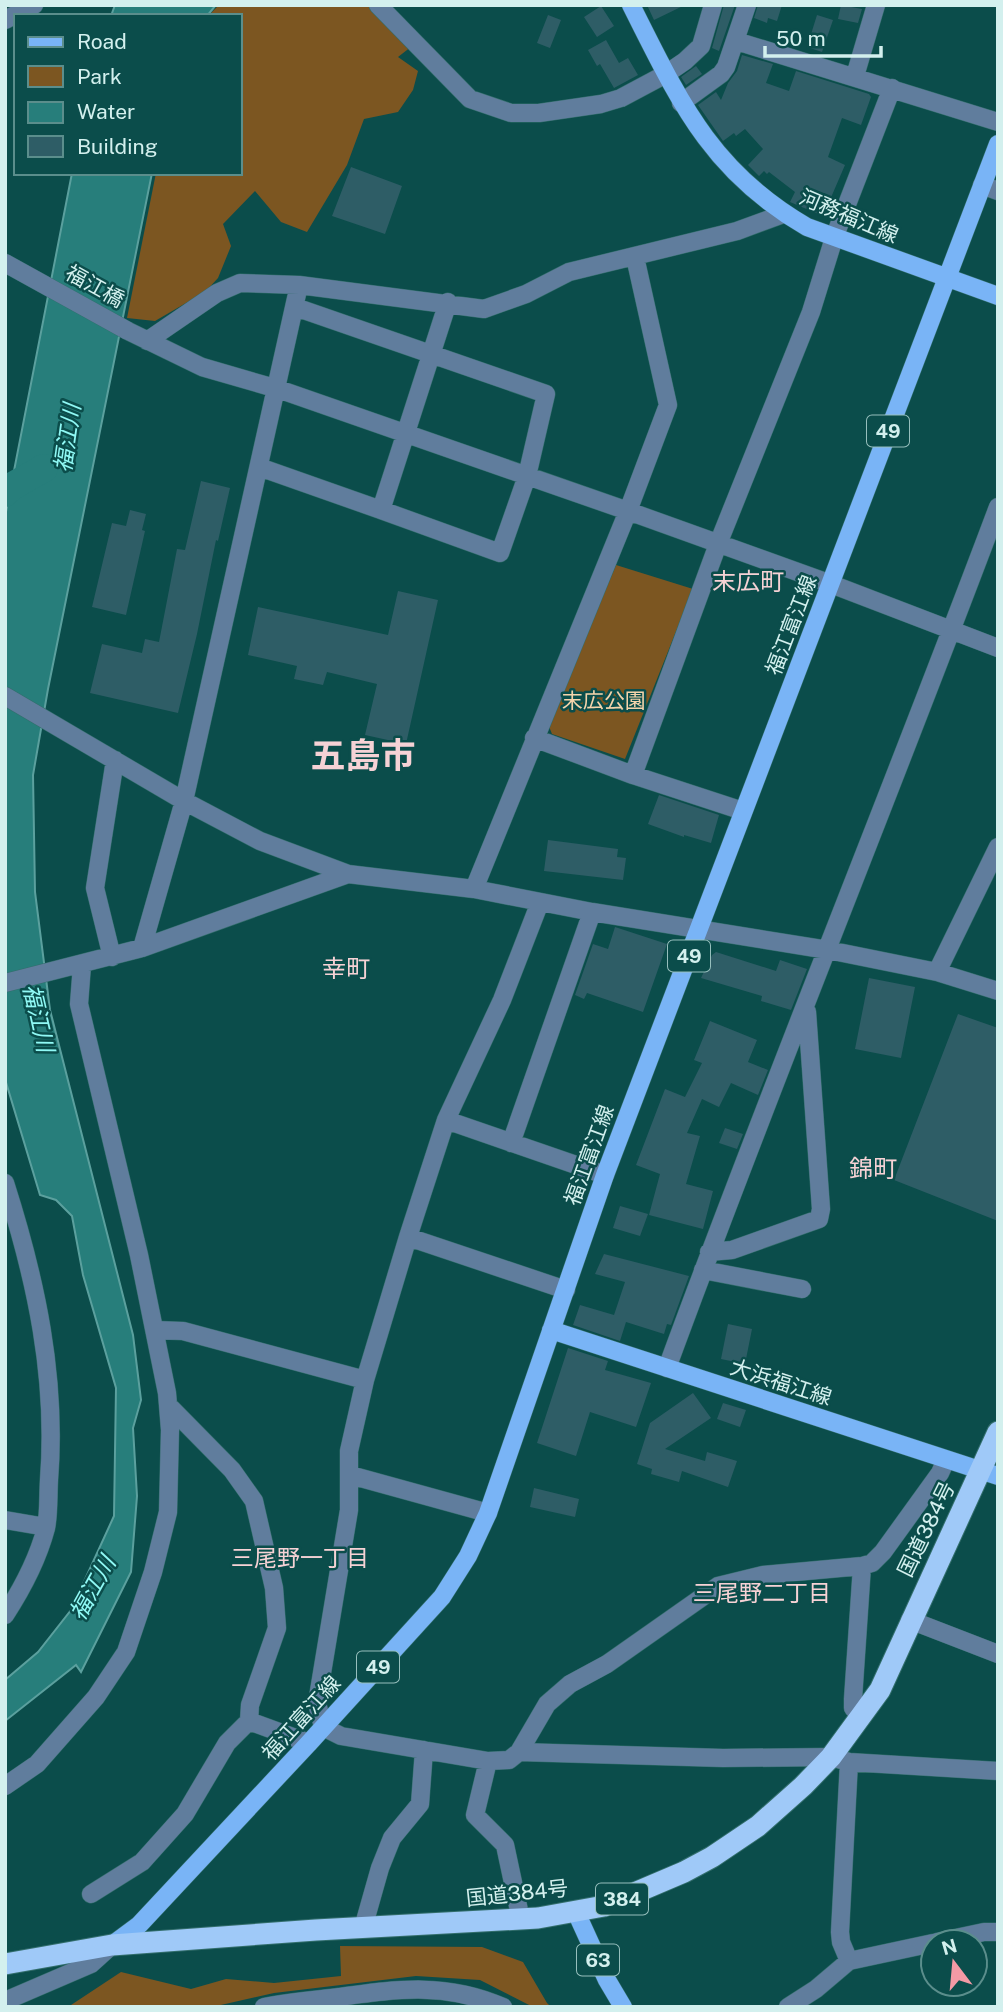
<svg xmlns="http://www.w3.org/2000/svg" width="1003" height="2012" font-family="'Public Sans','Noto Sans JP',sans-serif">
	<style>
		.green { fill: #7c5621 }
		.water { fill: #277e7b; stroke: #5ba09e; stroke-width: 2 }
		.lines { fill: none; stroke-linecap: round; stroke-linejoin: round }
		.river { stroke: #277e7b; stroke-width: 28 }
		.building { fill: #2e5d66 }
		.minor-casing { stroke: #336e6c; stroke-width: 19 }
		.major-casing { stroke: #336e6c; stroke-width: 19 }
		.highway-casing { stroke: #336e6c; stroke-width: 23 }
		.minor { stroke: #607d9d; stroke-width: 18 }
		.major { stroke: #79b4f6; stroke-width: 18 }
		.highway { stroke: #9fc9f8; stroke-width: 21 }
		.labels { text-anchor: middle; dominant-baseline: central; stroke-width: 5; stroke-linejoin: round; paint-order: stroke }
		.shield { fill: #0b4d4b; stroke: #97bfbd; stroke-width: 2 }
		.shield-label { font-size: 19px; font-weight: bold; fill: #d3f0ee }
		.street-label { font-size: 21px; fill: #d3f0ee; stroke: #0b4d4b }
		.park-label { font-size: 21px; fill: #f5d4ab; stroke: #0b4d4b }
		.water-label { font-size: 23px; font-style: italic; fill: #90f9f5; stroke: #0b4d4b }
		.neighbourhood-label { font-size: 23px; fill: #f6d2d5; stroke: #0b4d4b }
		.quarter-label { font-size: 24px; fill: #f6d2d5; stroke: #0b4d4b }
		.town-label { font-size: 35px; font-weight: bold; fill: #f6d2d5; stroke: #0b4d4b }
	</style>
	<rect width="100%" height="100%" fill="#0b4d4b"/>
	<path class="green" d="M219 5H375L416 43 398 57 418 71 413 90 398 112 364 119 347 165 307 232 281 222 255 191 223 224 231 246 218 278 205 292 155 321 127 318 156 173H240V16H208Z
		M616 565 693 589 625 759 552 734 548 724Z
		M340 1946 482 1947 523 1962 547 2003 551 2007H533L480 1980 416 1976 274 1993 212 2007H68L121 1972 191 1989 226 1979 274 1983 341 1976Z"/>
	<path class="water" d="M115 5H216L207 16H111Z
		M72 173H152L48 689 33 775 35 892 50 1010 133 1335 141 1400 133 1428 137 1496 131 1572 81 1672 76 1665 5 1721V1680L38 1652 71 1610 114 1516 116 1388 83 1275 72 1216 56 1200 40 1195 5 1079V517Z"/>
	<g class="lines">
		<path class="river" d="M5 493 11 487 44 468"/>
	</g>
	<path class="building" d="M647 5H685L654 20Z
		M724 5H735L719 51 712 48Z
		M758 5H782L777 21 768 18 767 23 754 18Z
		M841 5 862 9 858 23 838 19Z
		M601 6 614 26 597 37 584 17Z
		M548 15 561 20 550 48 537 43Z
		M817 15 833 20 822 52 807 47Z
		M606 40 619 63 628 58 638 75 614 88 600 64 597 66 588 50Z
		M742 55 773 64 766 83 789 91 796 71 869 94 871 97 861 125 842 118 828 157 845 165 823 216 790 202 795 192 769 172 767 174 764 171 759 176 748 165 763 149 745 129 736 136 734 133 723 141 698 105 716 92 721 100 728 83 737 71Z
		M696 66 702 74 686 85 681 77Z
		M351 167 402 186 385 234 332 216Z
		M201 481 230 488 218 541 216 540 197 634 178 713 90 693 102 644 142 653 145 639 159 642 177 549 185 550Z
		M130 510 146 514 142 530 145 531 126 615 92 607 112 523 126 526Z
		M398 591 438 600 406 744 365 735 377 684 327 672 323 685 294 679 297 666 248 655 258 607 388 635Z
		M659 795 719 815 711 843 684 835V837L648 824Z
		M548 840 618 849 617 857 626 858 623 880 544 871Z
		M615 927 667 944 643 1012 587 993 584 999 575 995 593 944 608 949Z
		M716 952 776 971 780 960 807 969 791 1010 761 1001 762 996 701 978 712 955Z
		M869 978 915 987 901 1058 855 1049Z
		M958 1014 998 1028V1221L894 1180Z
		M710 1021 757 1040 748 1062 768 1070 758 1095 731 1083 719 1107 702 1099 687 1133 700 1136 686 1184 713 1191 703 1229 649 1215 660 1174 636 1165 665 1089 685 1097 702 1063 694 1060Z
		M725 1128 743 1134 737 1149 719 1143Z
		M620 1206 648 1214 640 1236 613 1228Z
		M604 1254 689 1276 671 1325 667 1324 664 1334 626 1322 620 1341 573 1325 580 1305 614 1315 625 1282 595 1274Z
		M728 1324 752 1329 745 1364 721 1359Z
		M568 1348 608 1361 605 1370 651 1383 636 1427 590 1412 576 1456 537 1443Z
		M693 1393 711 1418 665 1449 705 1461 707 1452 737 1461 728 1487 682 1471 679 1482 651 1474 652 1469 637 1464 650 1423Z
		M723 1403 746 1410 740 1427 717 1419Z
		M534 1488 579 1499 575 1517 530 1507Z"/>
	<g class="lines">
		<g class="minor-casing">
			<path id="minor" d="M378 5 470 99 511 113H539L601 104 621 98 666 74 685 61 701 46 713 5
				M5 20 34 5
				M736 41 998 122
				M855 76 876 5
				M681 103 721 74 726 67 747 5
				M982 185 998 191
				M5 263 128 331 202 367 278 389 628 511 831 584 998 648
				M295 307 546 394 527 476 500 553 381 510 448 302
				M147 341 217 293 240 283 299 285 484 309 526 294 569 272 737 231 783 214
				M259 467 381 510
				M5 696 184 801 260 841 348 874 474 889 592 912 828 950 937 972 998 991
				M534 738 633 775 743 811
				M633 775 718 544 811 312 834 238 892 88
				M474 889 628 511 668 405 635 257
				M540 902 502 1000 446 1120 408 1237 365 1380 349 1451V1510L317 1703 323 1727 341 1736 488 1761 509 1760 519 1752 547 1704 570 1684 607 1664 718 1586 763 1575 862 1566 872 1563 883 1552 940 1473 946 1460
				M142 948 184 801 299 285
				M112 957 95 888 115 760
				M937 972 998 847
				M5 983 142 948 348 874
				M446 1120 605 1175
				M511 1143 592 912
				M5 1183C36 1280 57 1377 49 1480 48 1496 49 1513 46 1528 38 1558 22 1589 5 1615
				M408 1237 566 1290
				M709 1252 732 1250 819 1219 821 1209 807 1012
				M703 1270 802 1289
				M155 1330 183 1331 365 1380
				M667 1368C773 1079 890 795 998 507
				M168 1405 232 1470 254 1501 274 1588 277 1628 250 1705 249 1721
				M350 1475 488 1513
				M5 1520 46 1527
				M910 1620 998 1654
				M861 1717 853 1708V1699L862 1566
				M519 1752 723 1758 831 1757 849 1762 998 1771
				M488 1761 475 1815 505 1845 521 1920
				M5 1786 37 1764 96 1697 126 1652 153 1572 168 1512 170 1430 167 1393 139 1255 79 1004 82 965
				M91 1894 142 1862 185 1814 227 1743 249 1721 309 1743
				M363 1928 380 1868 392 1838 420 1804 424 1750
				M937 1942 984 1932H998
				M849 1961 841 1942 840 1932 849 1762
				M5 2001 91 1964 112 1945
				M264 2007C289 2002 314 2000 339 1997 398 1989 446 1982 503 2007
				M788 2007 816 1989 849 1961 933 1943"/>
		</g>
		<g class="major-casing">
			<path id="major" d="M631 5C679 100 710 171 807 227L998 296
				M551 1330 998 1476
				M576 1912 607 1980 623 2007
				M112 1945 139 1925 309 1743 442 1597 468 1556 488 1513 605 1175 998 144"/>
		</g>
		<g class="highway-casing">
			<path id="highway" d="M5 1964 112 1945 316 1930 538 1918 604 1906 684 1872 712 1857 758 1826 803 1786 831 1757 880 1690 998 1432"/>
		</g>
		<use href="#minor" class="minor"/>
		<use href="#major" class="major"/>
		<use href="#highway" class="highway"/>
	</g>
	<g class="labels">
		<g class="shield">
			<rect x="867" y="415.5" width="42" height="31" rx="5"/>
			<rect x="668" y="940.5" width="42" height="31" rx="5"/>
			<rect x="357" y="1651.5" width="42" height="31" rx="5"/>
			<rect x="596" y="1883.5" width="52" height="31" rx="5"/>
			<rect x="577" y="1944.5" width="42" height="31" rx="5"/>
		</g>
		<g class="shield-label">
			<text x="888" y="431">49</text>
			<text x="689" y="956">49</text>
			<text x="378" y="1667">49</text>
			<text x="622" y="1899">384</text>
			<text x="598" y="1960">63</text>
		</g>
		<g class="street-label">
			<text transform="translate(849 216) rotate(23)">河務福江線</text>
			<text transform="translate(95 286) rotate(29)">福江橋</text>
			<text transform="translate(791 625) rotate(-69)">福江富江線</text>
			<text transform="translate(589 1155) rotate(-70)">福江富江線</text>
			<text transform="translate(781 1382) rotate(18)">大浜福江線</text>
			<text transform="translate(926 1529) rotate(-64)">国道384号</text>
			<text transform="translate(301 1718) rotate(-48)">福江富江線</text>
			<text transform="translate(517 1893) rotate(-6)">国道384号</text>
		</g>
		<g class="park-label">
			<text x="604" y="700">末広公園</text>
		</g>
		<g class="water-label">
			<text transform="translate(67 438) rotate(-82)">福江川</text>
			<text transform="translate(39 1018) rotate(77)">福江川</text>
			<text transform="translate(92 1588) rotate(-61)">福江川</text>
		</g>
		<g class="neighbourhood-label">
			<text x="300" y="1557">三尾野一丁目</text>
			<text x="762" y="1592">三尾野二丁目</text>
		</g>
		<g class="quarter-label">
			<text x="748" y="581">末広町</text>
			<text x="346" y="968">幸町</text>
			<text x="873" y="1168">錦町</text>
		</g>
		<g class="town-label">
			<text x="363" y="755">五島市</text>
		</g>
	</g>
	<rect width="1003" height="2012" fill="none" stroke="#d3f0ee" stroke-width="14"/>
	<rect x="14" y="14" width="228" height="161" fill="#0b4d4b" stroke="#5b8e8c" stroke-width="2"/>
	<rect x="28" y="37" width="35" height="10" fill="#79b4f6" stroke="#5b8e8c" stroke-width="2"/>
	<text x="77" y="49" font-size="21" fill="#d3f0ee">Road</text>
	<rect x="28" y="66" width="35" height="21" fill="#7c5621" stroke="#5b8e8c" stroke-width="2"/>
	<text x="77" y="84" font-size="21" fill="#d3f0ee">Park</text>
	<rect x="28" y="102" width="35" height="21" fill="#277e7b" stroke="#5b8e8c" stroke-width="2"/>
	<text x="77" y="119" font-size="21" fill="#d3f0ee">Water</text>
	<rect x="28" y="136" width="35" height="21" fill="#2e5d66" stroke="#5b8e8c" stroke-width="2"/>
	<text x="77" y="154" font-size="21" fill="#d3f0ee">Building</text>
	<g transform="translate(954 1963) rotate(344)"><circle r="33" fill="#0b4d4b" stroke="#5b8e8c" stroke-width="2"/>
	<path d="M0-5L12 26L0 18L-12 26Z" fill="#f49aa5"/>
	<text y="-10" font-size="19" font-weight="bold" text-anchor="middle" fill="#d3f0ee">N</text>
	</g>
	<path d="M765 46v10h116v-10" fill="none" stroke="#d3f0ee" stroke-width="3.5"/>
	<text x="776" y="46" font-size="21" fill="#d3f0ee" stroke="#0b4d4b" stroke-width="5" paint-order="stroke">50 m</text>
</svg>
